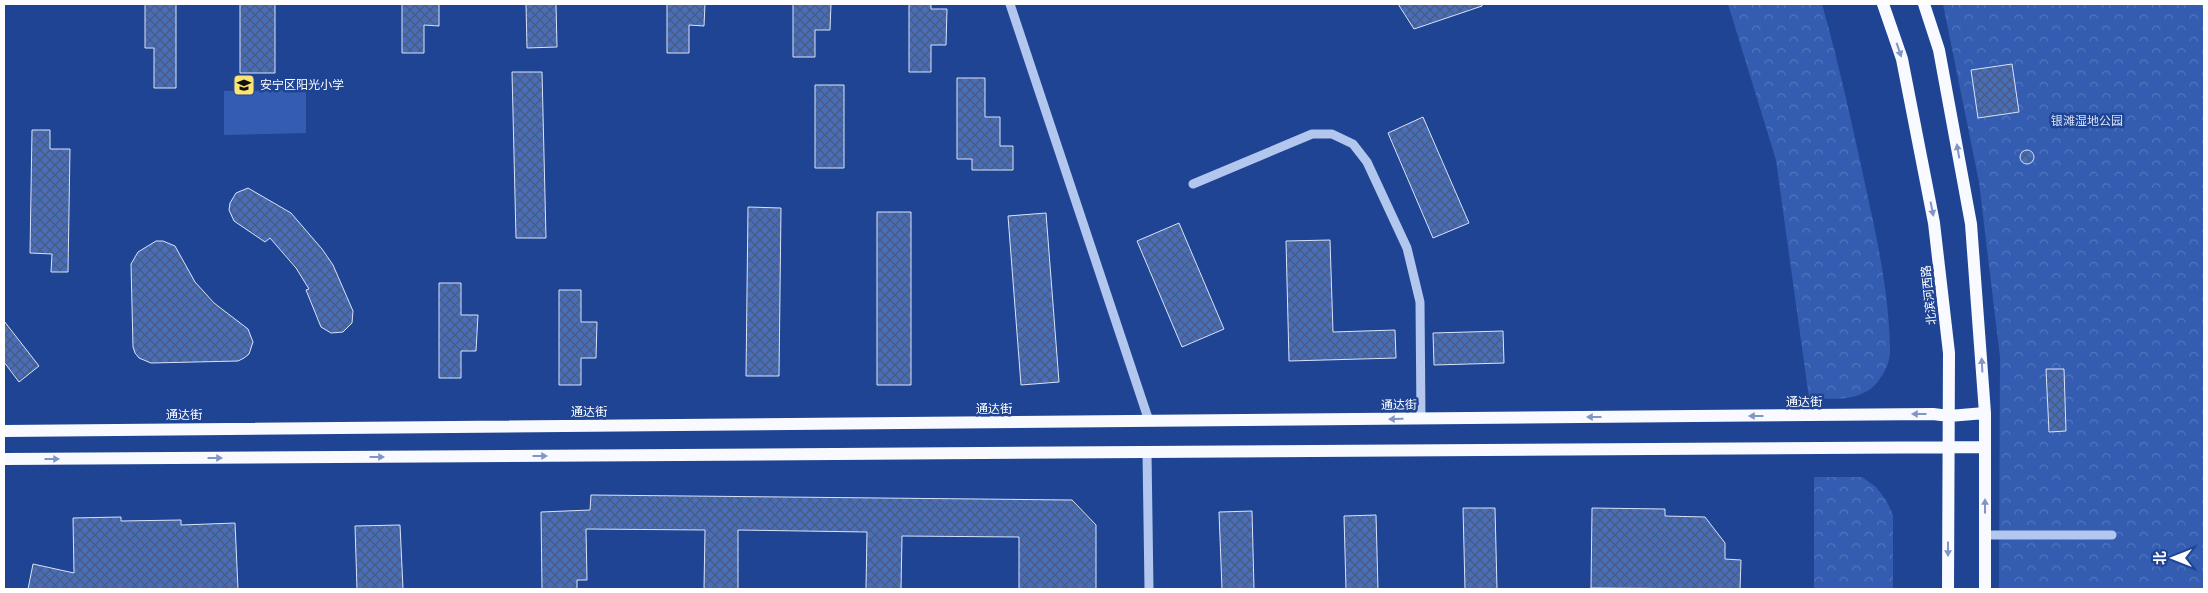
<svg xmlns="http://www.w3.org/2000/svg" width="2208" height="593" font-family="Figtree,'Noto Sans SC',sans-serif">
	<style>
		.park { fill: url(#park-crowns) }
		.pitch { fill: #345db1 }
		.building { fill: url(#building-cross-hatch); stroke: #d8e3fa }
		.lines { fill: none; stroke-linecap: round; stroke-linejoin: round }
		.minor { stroke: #b2c6ee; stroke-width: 9 }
		.major { stroke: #f9faff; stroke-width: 12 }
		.oneway { fill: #8196c4 }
		.labels { text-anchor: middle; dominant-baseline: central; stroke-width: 5; stroke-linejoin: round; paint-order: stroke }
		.poi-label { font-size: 12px; fill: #fff; stroke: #1f4493; text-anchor: start }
		.park-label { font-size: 12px; fill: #d8e3fa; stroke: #1f4493 }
		.street-label { font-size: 12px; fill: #fff; stroke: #1f4493 }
	</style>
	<defs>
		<pattern id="park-crowns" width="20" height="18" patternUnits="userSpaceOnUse" patternTransform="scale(1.25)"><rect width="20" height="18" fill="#345db1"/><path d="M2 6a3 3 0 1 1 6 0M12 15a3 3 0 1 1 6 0" fill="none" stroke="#5275bd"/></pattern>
		<pattern id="building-cross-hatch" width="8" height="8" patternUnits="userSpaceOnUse" patternTransform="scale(1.25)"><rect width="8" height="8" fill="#486db9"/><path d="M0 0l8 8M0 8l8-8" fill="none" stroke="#4a5b7d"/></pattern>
	</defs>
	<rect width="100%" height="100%" fill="#1f4493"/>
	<path class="park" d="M1728 4H1822C1839 64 1852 124 1865 184 1877 238 1889 293 1890 349 1890 359 1887 369 1881 377 1865 403 1835 399 1809 398L1776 160Z
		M1943 4H2204V589H1999L2000 357 1979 182Z
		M1814 477H1862L1876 487 1886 500 1893 515V589H1814Z"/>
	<path class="pitch" d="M306 90V133L224 135V91Z"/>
	<path class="building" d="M145 4H176V88H154V48H145Z
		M240 4H275V73H240Z
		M402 4H439V26L424 25V53H402Z
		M526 4H556L557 47 527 48Z
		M667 4H705L704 26 689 25V53H667Z
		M793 4H831L830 30H815V57H793Z
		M909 4H931V9H947L946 45H931V72H909Z
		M1398 4H1482V6L1414 29Z
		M2012 64 2019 112 1978 118 1971 70Z
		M512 72H542L546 238H516Z
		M957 78H985V117H1000V146H1013V170H972V159H957Z
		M815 85H844V168H815Z
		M1423 117 1469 223 1433 238 1388 133Z
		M32 130H50V149H70L68 272H51L52 254 30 253Z
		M2020 157a7 7 0 1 1 14 0a7 7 0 1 1-14 0Z
		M248 188 291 213 322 249 333 265 353 311 352 323 343 332 331 333 321 327 306 290 309 289 296 268 270 238 265 242 234 221 229 210 230 203 236 193Z
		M748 207 781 208 779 376H746Z
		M877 212H911V385H877Z
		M1046 213 1059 382 1021 385 1008 216Z
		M1179 223 1224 329 1182 347 1137 241Z
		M1330 240 1333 332 1395 330 1396 358 1289 361 1286 241Z
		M156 241H163L175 246 195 282 214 303 248 329 253 342 249 354 244 358 238 361 151 363 139 358 135 353 133 347 131 264 138 252Z
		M439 283H461V315H478L476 351H461V378H439Z
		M559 290H581V322H597L596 358H581V385H559Z
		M4 321 39 366 19 382 4 362Z
		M1503 331 1504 363 1434 365 1433 333Z
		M2046 369H2064L2066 431 2049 432Z
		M591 495 1072 500 1096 525V589H1019V537L902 536 901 589H866L867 532 738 530V589H704L705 530 586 529 587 580H577V589H542L541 512 590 510Z
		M1463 508H1495L1497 589H1465Z
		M1592 508 1665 509V516L1705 517 1725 543V559L1741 560 1740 589 1591 588Z
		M1252 511 1254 589H1222L1219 512Z
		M1376 515 1378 589H1346L1344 516Z
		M121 517V521L181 520V525L235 523 238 589H28L33 564 74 573 73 518Z
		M400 525 403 589H357L355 526Z"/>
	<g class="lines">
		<path class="minor" d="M1010 4 1149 421
			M1193 184 1312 134H1332L1353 144 1367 162 1407 248 1420 302 1421 419
			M1147 452 1149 589
			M1985 535H2112"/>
		<path class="major" d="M1883 4 1902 59 1934 223 1949 353 1948 589
			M1924 4 1939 50 1971 224 1985 413V589
			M4 431 1933 414 1949 416 1985 413
			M4 459 1985 447"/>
	</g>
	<defs><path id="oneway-solid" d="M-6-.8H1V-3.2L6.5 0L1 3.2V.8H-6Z" transform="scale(1.25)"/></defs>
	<g class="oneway">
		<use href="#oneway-solid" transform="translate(1899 50) rotate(71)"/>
		<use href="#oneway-solid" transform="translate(1958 151) rotate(-100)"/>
		<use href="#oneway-solid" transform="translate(1932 209) rotate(79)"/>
		<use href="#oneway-solid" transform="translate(1982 365) rotate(-93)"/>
		<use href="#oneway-solid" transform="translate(1919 414) rotate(180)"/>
		<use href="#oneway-solid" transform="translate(1756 416) rotate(180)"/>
		<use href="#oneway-solid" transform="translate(1594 417) rotate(180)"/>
		<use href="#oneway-solid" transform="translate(1396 419) rotate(179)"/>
		<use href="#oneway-solid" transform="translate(540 456)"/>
		<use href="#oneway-solid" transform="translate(377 457)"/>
		<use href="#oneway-solid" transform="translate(215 458)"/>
		<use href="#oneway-solid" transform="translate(52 459)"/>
		<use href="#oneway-solid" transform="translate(1985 506) rotate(-90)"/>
		<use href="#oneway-solid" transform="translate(1948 549) rotate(90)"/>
	</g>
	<defs>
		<g id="school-square" transform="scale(1.125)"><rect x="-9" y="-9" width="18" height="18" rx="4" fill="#fbe472" stroke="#1f4493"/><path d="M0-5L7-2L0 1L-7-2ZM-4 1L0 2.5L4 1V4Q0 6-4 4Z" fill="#111"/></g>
	</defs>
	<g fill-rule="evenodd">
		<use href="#school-square" x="244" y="85"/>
	</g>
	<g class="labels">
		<g class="poi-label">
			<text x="260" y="85">安宁区阳光小学</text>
		</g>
		<g class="park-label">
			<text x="2087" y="121">银滩湿地公园</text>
		</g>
		<g class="street-label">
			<text transform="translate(1929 295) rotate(-96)">北滨河西路</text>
			<text x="1804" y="402">通达街</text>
			<text transform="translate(1399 405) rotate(-1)">通达街</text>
			<text x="994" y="409">通达街</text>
			<text x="589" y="412">通达街</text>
			<text x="184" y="415">通达街</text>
		</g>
	</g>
	<rect width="2208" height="593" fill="none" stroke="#ffffff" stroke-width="10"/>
	<g transform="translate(2173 558) rotate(270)" stroke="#1f4493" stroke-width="4" paint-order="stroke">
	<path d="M0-4L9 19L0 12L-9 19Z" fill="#ffffff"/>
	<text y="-8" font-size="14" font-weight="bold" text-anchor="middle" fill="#ffffff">北</text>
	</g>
</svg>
